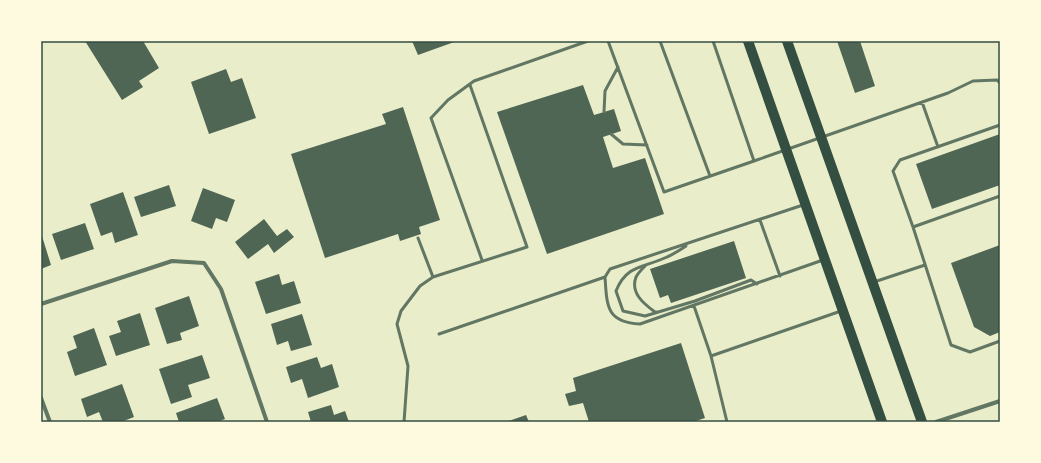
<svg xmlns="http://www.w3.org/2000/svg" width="1041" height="463" font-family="Commissioner,sans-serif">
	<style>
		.building { fill: #4f6655 }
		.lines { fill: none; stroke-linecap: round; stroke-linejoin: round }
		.service { stroke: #617663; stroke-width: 3 }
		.minor { stroke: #617663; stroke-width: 4 }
		.primary { stroke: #344e41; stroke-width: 10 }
		.neatline { fill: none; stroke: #344e41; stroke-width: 1.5 }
	</style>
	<rect width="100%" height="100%" fill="#e9edc9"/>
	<path class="building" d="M85 41H143L159 68 139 81 143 87 122 100Z
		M412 41H457L418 55Z
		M837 41H860L875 86 855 93Z
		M226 69 231 82 242 78 256 118 209 134 191 82Z
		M583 85 594 115 614 109 621 131 603 137 613 168 645 158 664 214 547 254 497 112Z
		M403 107 440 220 419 227 421 234 400 241 398 234 325 258 291 154 386 124 382 114Z
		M1000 134V185L932 209 916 164Z
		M169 185 176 206 141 217 134 197Z
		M203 188 235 200 227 222 216 218 212 229 191 221Z
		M123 192 138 235 115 243 112 232 101 236 90 204Z
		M264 219 277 236 287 229 294 237 274 253 268 244 248 259 235 242Z
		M85 223 94 249 61 260 52 234Z
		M41 233 51 265 41 269Z
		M734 241 746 278 671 303 668 295 660 298 650 269Z
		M1000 245V332L990 336 974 327 951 263Z
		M279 274 282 285 294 281 301 303 266 314 255 282Z
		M189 296 199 326 180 333 182 340 167 344 155 308Z
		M140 313 150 345 116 356 109 336 121 332 117 321Z
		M302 314 312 345 291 351 288 341 277 345 271 324Z
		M94 328 107 365 75 376 67 352 77 348 73 336Z
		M681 343 705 418 693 422H589L583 403 569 406 565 394 576 391 573 378Z
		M202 355 210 378 188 385 192 397 171 404 159 369Z
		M317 357 321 368 332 364 339 387 308 398 302 379 291 383 286 367Z
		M122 384 134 417 121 422H103L99 412 87 417 81 399Z
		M217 398 225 419 217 422H179L176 413Z
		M331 405 334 415 345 411 349 422H311L308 412Z
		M526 415 529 422H506Z"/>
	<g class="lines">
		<path class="service" d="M608 41 664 192 754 161
			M660 41 710 176
			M713 41 754 161 948 93 973 81 997 80 1000 83
			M922 102 938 147
			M604 112 605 91 618 67
			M1000 125 900 160 893 171 913 227 1000 196
			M611 134 623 144 647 145
			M803 205 610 269 605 277C607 306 606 322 640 324L823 260
			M760 220 780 276
			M913 227 951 345 970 352 1000 341
			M418 238 433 277
			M686 246C680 250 674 254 667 257 644 268 627 264 616 291L623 311 645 316 695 301 751 280 757 284
			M482 260 431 118 448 100 474 81 588 41
			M646 265C643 268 638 273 636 277 630 293 644 304 655 312H657
			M874 282 925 265
			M694 306 711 356 727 422
			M439 334 605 277
			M711 356 841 311
			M404 422 408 366 397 324 401 311 420 286 433 277 527 247 470 85"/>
		<path class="minor" d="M41 304 172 261 204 263 221 289 267 422
			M41 398 50 422
			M936 422 1000 401"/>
		<path class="primary" d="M748 41 882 422
			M787 41 922 422"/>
	</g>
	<rect width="1041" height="463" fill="none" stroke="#fefae0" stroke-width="84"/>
	<rect x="42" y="42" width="957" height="379" class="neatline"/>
</svg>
